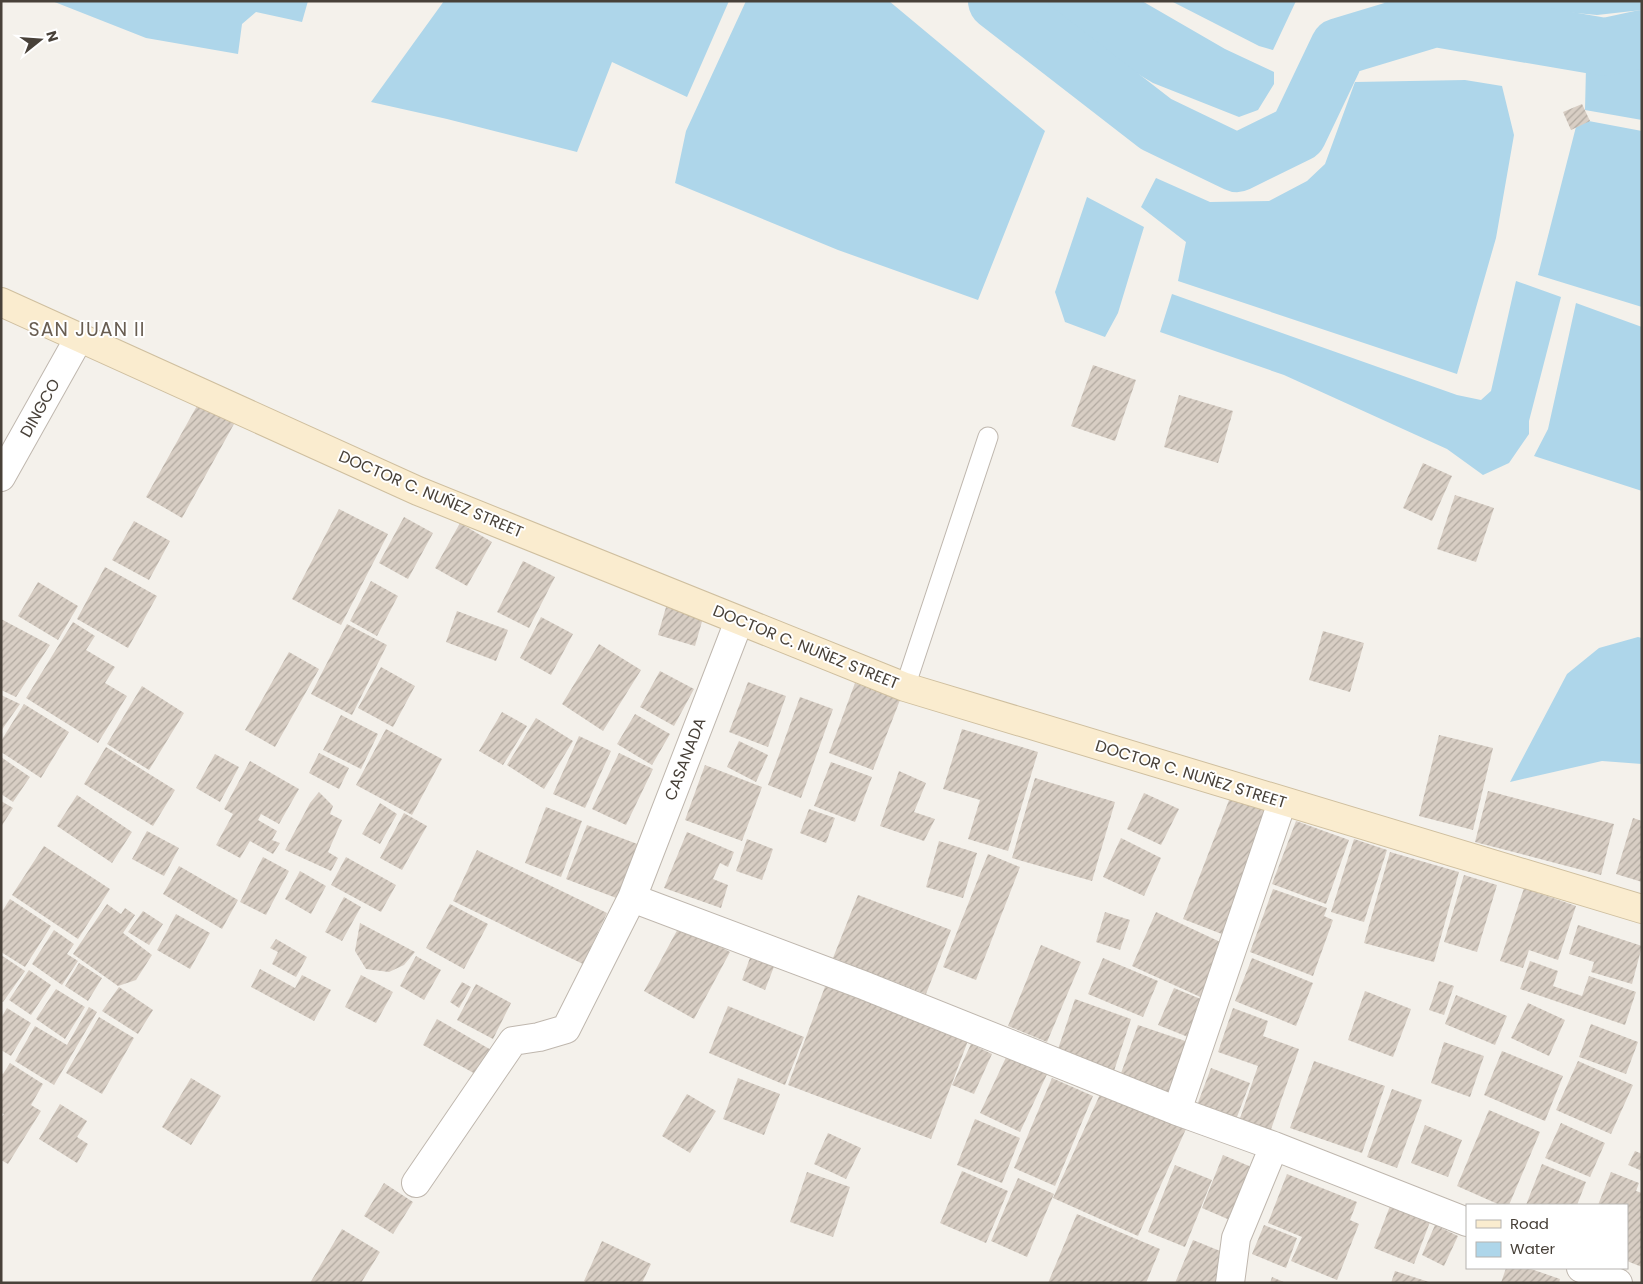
<svg xmlns="http://www.w3.org/2000/svg" width="1643" height="1284" font-family="Poppins,sans-serif">
	<style>
		.water { fill: #aed6ea }
		.lines { fill: none; stroke-linecap: round; stroke-linejoin: round }
		.river { stroke: #aed6ea; stroke-width: 58 }
		.building { fill: url(#building-hatch) }
		.service-casing { stroke: #bfb7ae; stroke-width: 21 }
		.minor-casing { stroke: #bfb7ae; stroke-width: 30 }
		.secondary-casing { stroke: #cfbf9f; stroke-width: 30 }
		.service { stroke: #fff; stroke-width: 19 }
		.minor { stroke: #fff; stroke-width: 28 }
		.secondary { stroke: #faeccf; stroke-width: 28 }
		.labels { text-anchor: middle; dominant-baseline: central; stroke-width: 4; stroke-linejoin: round; paint-order: stroke }
		.street-label { font-size: 16px; fill: #484139; stroke: #fff }
		.quarter-label { font-size: 19px; letter-spacing: 1px; fill: #695e52; stroke: #fff }
	</style>
	<defs>
		<pattern id="building-hatch" width="6" height="6" patternUnits="userSpaceOnUse" patternTransform="scale(1.25)"><rect width="6" height="6" fill="#d8cec4"/><path d="M-1 1l2-2M0 6l6-6M5 7l2-2" fill="none" stroke="#b1a9a0"/></pattern>
	</defs>
	<rect width="100%" height="100%" fill="#f4f1eb"/>
	<path class="water" d="M52 1H308L302 22 256 12 242 24 238 54 146 38Z
		M444 1H729L687 97 612 62 577 152 447 119 371 102Z
		M746 1H889L1045 131 978 300 838 250 675 183 686 131Z
		M1026 1H1142L1225 49 1274 72V84L1258 110 1239 117 1153 83 1054 24Z
		M1171 1H1296L1273 50 1259 46Z
		M1370 1H1412V6Z
		M1448 1H1642V10L1597 15Z
		M1642 65V120L1585 110 1586 67 1619 69Z
		M1465 80 1502 86 1514 135 1496 238 1457 374 1178 281 1186 242 1141 207 1156 178 1210 202 1269 201 1307 181 1325 164 1355 82Z
		M1578 119 1642 131V307L1538 275Z
		M1087 197 1144 227 1118 313 1105 337 1065 322 1055 292Z
		M1516 281 1561 297 1529 421V434L1509 463 1483 475 1447 449 1284 375 1160 332 1172 294 1457 395 1481 400 1491 391Z
		M1576 303 1642 327V491L1534 456 1548 429Z
		M1638 637 1642 638V764L1602 761 1510 782 1567 674 1599 648Z"/>
	<g class="lines">
		<path class="river" d="M997 1 1156 124 1237 163 1298 133 1339 47 1435 18 1605 47 1642 39"/>
	</g>
	<path class="building" d="M1582 104 1590 121 1571 130 1563 112Z
		M1093 365 1136 380 1115 441 1071 426Z
		M1179 395 1233 411 1218 463 1164 447Z
		M198 404 234 424 182 518 146 497Z
		M1423 463 1452 476 1432 521 1403 508Z
		M1455 495 1494 508 1476 562 1437 549Z
		M339 509 388 534 341 625 292 599Z
		M404 517 433 533 408 579 379 563Z
		M134 521 170 541 149 580 112 560Z
		M460 523 492 542 467 586 435 568Z
		M523 561 555 577 529 628 497 612Z
		M105 567 157 596 128 648 77 619Z
		M371 581 398 596 377 636 350 621Z
		M38 582 78 606 58 640 18 616Z
		M666 607 703 618 695 646 658 635Z
		M457 611 508 630 496 661 446 642Z
		M541 617 573 634 551 675 520 658Z
		M1 619 50 645 16 697 1 690Z
		M73 622 95 636 86 650 115 667 105 683 127 696 98 743 26 698Z
		M347 624 387 645 352 715 311 694Z
		M1323 631 1364 643 1350 692 1309 680Z
		M599 644 641 670 603 731 562 704Z
		M289 652 319 669 275 747 245 730Z
		M381 667 415 686 393 727 358 708Z
		M660 671 694 689 674 726 640 707Z
		M748 682 786 696 768 747 729 732Z
		M855 683 900 700 873 770 829 753Z
		M142 686 184 713 149 770 107 744Z
		M1 695 20 704 1 731Z
		M800 697 833 709 801 798 768 785Z
		M24 704 69 732 41 778 1 752V741Z
		M502 712 527 726 503 765 479 751Z
		M635 714 670 734 652 765 617 744Z
		M341 715 378 734 361 769 323 750Z
		M536 718 573 741 544 789 507 765Z
		M386 729 442 759 412 815 356 785Z
		M962 729 1038 752 1008 851 968 839 980 800 943 789Z
		M1439 735 1493 748 1473 830 1419 816Z
		M579 736 611 751 585 808 553 794Z
		M739 741 768 755 756 782 727 767Z
		M106 747 175 790 153 826 84 784Z
		M319 753 349 768 339 789 309 773Z
		M619 753 653 769 626 825 592 809Z
		M215 754 239 767 220 802 196 788Z
		M1 757 30 777 13 802 1 794Z
		M250 761 299 789 279 824 261 814 258 820 277 831 272 840 280 843 273 854 250 841 240 858 216 845 233 814 224 809Z
		M831 762 872 777 855 822 814 806Z
		M705 765 762 787 742 841 685 820Z
		M899 771 926 783 914 812 935 819 924 841 880 826Z
		M1035 778 1115 802 1092 881 1012 858Z
		M1488 791 1614 824 1601 875 1475 842Z
		M319 792 333 806 330 814 342 820 328 852 338 858 331 871 285 850 310 803Z
		M1144 793 1179 809 1161 845 1127 829Z
		M77 795 132 832 112 863 57 826Z
		M1231 795 1275 813 1227 936 1183 919Z
		M1 801 13 808 1 827Z
		M380 803 397 814 380 844 362 834Z
		M546 807 582 821 561 877 525 863Z
		M809 809 835 818 826 843 800 833Z
		M404 813 427 826 402 870 380 858Z
		M1633 818 1642 821V882L1616 874Z
		M1296 821 1349 840 1326 904 1272 884Z
		M587 825 640 845 619 899 566 879Z
		M147 831 179 848 164 876 132 859Z
		M687 832 734 852 728 867 720 863 713 879 728 885 721 908 664 888Z
		M1121 838 1161 858 1144 896 1103 877Z
		M747 839 773 849 762 880 736 871Z
		M1354 839 1387 850 1364 922 1331 912Z
		M939 841 977 853 963 898 926 887Z
		M44 846 110 889 78 939 12 895Z
		M477 850 607 913 583 964 453 901Z
		M1390 852 1459 872 1434 962 1364 943Z
		M988 854 1020 867 976 980 943 967Z
		M263 857 289 871 266 915 240 902Z
		M346 857 396 885 381 912 331 885Z
		M179 866 238 900 222 929 163 894Z
		M300 871 326 886 311 914 285 899Z
		M1464 875 1497 885 1477 952 1444 942Z
		M1524 888 1576 906 1558 960 1529 950 1523 968 1500 961Z
		M1273 889 1327 908 1324 916 1333 920 1313 976 1250 952Z
		M858 895 951 930 926 994 833 958Z
		M344 897 361 907 342 941 325 932Z
		M10 899 51 926 25 967 1 952V913Z
		M107 904 121 914 125 908 135 915 123 933 152 955 136 980 118 986 73 954Z
		M450 904 488 924 464 969 426 948Z
		M143 911 163 924 149 945 128 932Z
		M1105 912 1130 920 1120 950 1096 942Z
		M1156 912 1231 947 1207 1000 1132 966Z
		M176 914 210 933 190 969 157 950Z
		M360 923 415 952 404 965 389 972 366 969 355 951Z
		M680 925 730 952 694 1019 644 991Z
		M1578 925 1642 946 1632 984 1591 972 1594 962 1569 954Z
		M54 930 74 944 67 954 78 961 62 985 32 964Z
		M276 939 307 957 296 977 272 964 278 952 270 948Z
		M1041 945 1081 962 1047 1042 1008 1026Z
		M1 955 25 971 3 1002 1 1001Z
		M751 955 775 964 765 990 742 980Z
		M416 956 441 970 424 1000 400 986Z
		M1103 958 1158 981 1143 1017 1088 994Z
		M1252 958 1313 983 1296 1026 1235 1001Z
		M1530 961 1558 971 1553 986 1582 996 1589 976 1636 992 1625 1025 1520 989Z
		M79 963 102 978 88 1001 65 986Z
		M260 969 295 988 302 975 331 990 314 1021 251 987Z
		M29 970 51 985 31 1015 9 1000Z
		M361 975 393 992 376 1023 345 1007Z
		M1439 981 1454 986 1444 1015 1429 1010Z
		M462 982 471 987 459 1008 450 1002Z
		M476 984 511 1003 493 1039 457 1020Z
		M826 984 969 1038 931 1139 788 1085Z
		M119 987 153 1010 138 1034 102 1011Z
		M1174 988 1208 1002 1193 1039 1158 1025Z
		M56 989 85 1007 65 1039 36 1019Z
		M1365 991 1411 1009 1393 1057 1348 1040Z
		M1456 995 1507 1016 1495 1045 1445 1024Z
		M1075 999 1131 1019 1114 1071 1057 1052Z
		M1528 1003 1565 1020 1549 1056 1511 1038Z
		M728 1006 804 1037 785 1085 709 1053Z
		M89 1007 97 1012 54 1085 15 1061 35 1026 67 1045Z
		M7 1008 31 1023 11 1056 1 1050V1018Z
		M1233 1008 1268 1021 1263 1036 1299 1049 1269 1135 1238 1124 1258 1066 1218 1052Z
		M99 1017 134 1038 102 1094 66 1073Z
		M437 1019 493 1051 479 1076 423 1045Z
		M1591 1024 1638 1042 1626 1074 1579 1057Z
		M1138 1025 1194 1044 1176 1098 1119 1079Z
		M1444 1042 1484 1056 1470 1097 1431 1083Z
		M971 1044 992 1054 974 1094 952 1085Z
		M1009 1051 1049 1070 1020 1132 980 1113Z
		M1502 1051 1563 1076 1545 1121 1484 1095Z
		M1314 1061 1385 1086 1362 1153 1290 1128Z
		M1578 1061 1633 1085 1611 1134 1556 1110Z
		M10 1063 43 1084 31 1105 41 1111 8 1164 1 1160V1118L4 1114 1 1113V1073L3 1074Z
		M1211 1068 1250 1083 1235 1122 1196 1108Z
		M191 1078 221 1096 191 1145 162 1127Z
		M738 1078 780 1094 764 1135 723 1119Z
		M1052 1078 1093 1096 1055 1186 1014 1168Z
		M1392 1089 1422 1100 1397 1168 1367 1157Z
		M1102 1090 1186 1129 1138 1236 1053 1198Z
		M687 1094 716 1111 690 1153 662 1136Z
		M60 1104 87 1121 77 1137 88 1144 77 1163 39 1139Z
		M1489 1110 1540 1132 1509 1205H1500L1457 1186Z
		M975 1119 1020 1138 1002 1183 957 1165Z
		M1561 1123 1605 1143 1590 1177 1545 1158Z
		M1425 1125 1462 1140 1448 1177 1411 1163Z
		M828 1133 861 1148 846 1179 814 1164Z
		M1635 1151 1642 1154V1171L1628 1165Z
		M1223 1155 1261 1171 1239 1224 1202 1208Z
		M1542 1164 1586 1182 1577 1205H1526Z
		M1175 1165 1212 1180 1185 1247 1148 1232Z
		M962 1171 1008 1191 986 1243 940 1223Z
		M807 1172 850 1187 833 1237 790 1222Z
		M1611 1172 1639 1183 1636 1191 1642 1193V1267L1627 1261V1205H1598Z
		M1287 1174 1357 1202 1350 1220 1359 1224 1337 1280 1291 1261 1302 1237 1268 1223Z
		M1018 1178 1054 1194 1027 1257 991 1241Z
		M384 1183 413 1202 393 1234 364 1216Z
		M1390 1206 1430 1222 1414 1264 1374 1248Z
		M1077 1214 1160 1249 1146 1283H1048Z
		M1264 1225 1297 1238 1286 1268 1252 1254Z
		M1435 1225 1458 1236 1444 1266 1422 1255Z
		M342 1229 380 1252 361 1283H310Z
		M1193 1240 1230 1255 1218 1283H1175Z
		M602 1241 651 1264 642 1283H588L584 1281Z
		M1506 1268H1528L1560 1279 1559 1283H1501Z
		M1395 1271 1429 1282V1283H1391Z
		M1272 1277 1286 1283H1270Z"/>
	<g class="lines">
		<g class="service-casing">
			<path id="service" d="M905 687 988 437"/>
		</g>
		<g class="minor-casing">
			<path id="minor" d="M1 477 79 338
				M632 898 863 985 1177 1111 1274 1146 1467 1222
				M1177 1111 1282 802
				M416 1183 513 1041 539 1037 566 1029 632 898 739 621
				M1581 1268 1618 1283
				M1230 1283 1236 1238 1274 1146"/>
		</g>
		<g class="secondary-casing">
			<path id="secondary" d="M1 302 418 491 905 687 1642 909"/>
		</g>
		<use href="#service" class="service"/>
		<use href="#minor" class="minor"/>
		<use href="#secondary" class="secondary"/>
	</g>
	<g class="labels">
		<g class="street-label">
			<text transform="translate(40 408) rotate(-61)">DINGCO</text>
			<text transform="translate(431 494) rotate(23)">DOCTOR C. NUÑEZ STREET</text>
			<text transform="translate(806 647) rotate(22)">DOCTOR C. NUÑEZ STREET</text>
			<text transform="translate(685 759) rotate(-69)">CASANADA</text>
			<text transform="translate(1191 774) rotate(17)">DOCTOR C. NUÑEZ STREET</text>
		</g>
		<g class="quarter-label">
			<text x="87" y="329">SAN JUAN II</text>
		</g>
	</g>
	<rect width="1643" height="1284" fill="none" stroke="#484139" stroke-width="5"/>
	<rect x="1466" y="1204" width="162" height="65" fill="#ffffff" stroke="#b6b3b0"/>
	<rect x="1476" y="1220" width="25" height="8" fill="#faeccf" stroke="#b6b3b0"/>
	<text x="1510" y="1229" font-size="15" fill="#484139">Road</text>
	<rect x="1476" y="1242" width="25" height="15" fill="#aed6ea" stroke="#b6b3b0"/>
	<text x="1510" y="1254" font-size="15" fill="#484139">Water</text>
	<g transform="translate(40 40) rotate(73)" stroke="#ffffff" stroke-width="4" paint-order="stroke">
	<path d="M0-4L9 19L0 12L-9 19Z" fill="#484139"/>
	<text y="-8" font-size="14" font-weight="bold" text-anchor="middle" fill="#484139">N</text>
	</g>
</svg>
